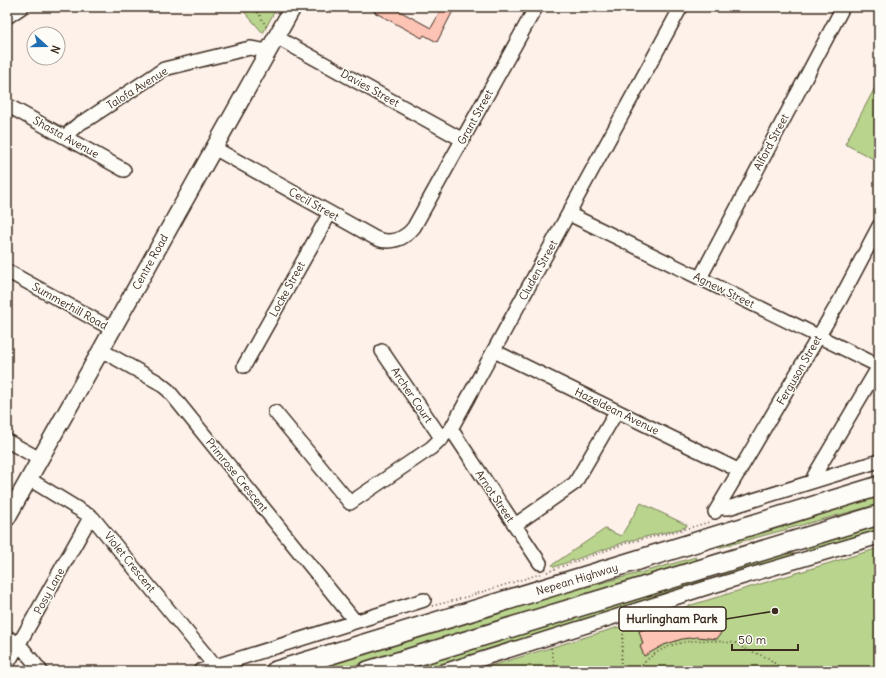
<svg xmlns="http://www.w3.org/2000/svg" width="886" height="678" font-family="Delius,sans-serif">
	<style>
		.green { fill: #b8d48d; stroke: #7a7f56 }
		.building { fill: #fdc3b5; stroke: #3b2a1e }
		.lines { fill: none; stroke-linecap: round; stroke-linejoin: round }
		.minor-casing { stroke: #3b2a1e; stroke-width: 16 }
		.major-casing { stroke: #3b2a1e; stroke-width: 19 }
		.highway-casing { stroke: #3b2a1e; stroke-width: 22 }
		.path { stroke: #3b2a1e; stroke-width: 1.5; stroke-dasharray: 1 3; stroke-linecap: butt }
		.minor { stroke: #fdfcf7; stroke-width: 13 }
		.major { stroke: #fdfcf7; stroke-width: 16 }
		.highway { stroke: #fdfcf7; stroke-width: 19 }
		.labels { text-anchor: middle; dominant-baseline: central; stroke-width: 3; stroke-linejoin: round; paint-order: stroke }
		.street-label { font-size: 11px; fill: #3b2a1e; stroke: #fdfcf7 }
		.leader { fill: none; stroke: #3b2a1e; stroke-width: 1.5 }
		.callout-dot { fill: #3b2a1e; stroke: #fdfcf7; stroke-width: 1.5 }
		.callout { fill: #fdfcf7; stroke: #3b2a1e; stroke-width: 1.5 }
		.callout-label { font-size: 12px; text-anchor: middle; font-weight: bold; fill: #3b2a1e }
	</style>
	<rect width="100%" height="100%" fill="#fdf1ea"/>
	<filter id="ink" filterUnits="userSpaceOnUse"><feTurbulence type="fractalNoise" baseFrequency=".025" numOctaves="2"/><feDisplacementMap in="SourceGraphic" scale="8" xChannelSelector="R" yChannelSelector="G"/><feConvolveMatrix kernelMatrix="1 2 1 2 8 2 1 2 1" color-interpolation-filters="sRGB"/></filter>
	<g filter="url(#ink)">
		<path class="green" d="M240 7H277L263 33Z
			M879 80V162L845 144Z
			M879 496V504L718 548 717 547 720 545Z
			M641 503 687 525 686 527 679 529 628 541 554 567 552 565 605 529 621 536Z
			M879 524V531L817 550H810L800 548Z
			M879 548V671H474Z
			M785 553H790L797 555 715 581 724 573 729 570Z
			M696 557 697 559 689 563 336 671H307L556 595 643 572Z
			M707 576 700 585 426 671H401Z"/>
		<path class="building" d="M377 7H392L431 28 443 7H455L437 42 424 35 422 38 374 12Z
			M716 613 722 631 717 639 697 637 682 639 664 645 644 656 640 646 643 644 639 631 681 617Z"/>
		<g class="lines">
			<g class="minor-casing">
				<path id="minor" d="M7 17 22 7
					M276 37 463 140
					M7 105 124 170
					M65 137C72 129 78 123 88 119L164 69 250 48 268 51
					M214 148 375 238C390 245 405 239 414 227L536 7
					M569 214 879 366
					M7 271 112 329
					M700 278 843 7
					M101 350 158 382 168 390 355 621
					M382 351 442 439
					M494 351 740 471
					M244 366 330 213
					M275 412 350 503 431 448 451 429 681 7
					M451 429 540 563
					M7 441 40 459
					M29 479 93 518 214 665
					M815 480 814 476 879 366
					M718 508H728L879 461
					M715 512 840 300 879 226
					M515 525 575 483 617 411
					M7 637 19 644 41 671
					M7 665 91 516
					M200 671 424 600
					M444 671 706 588 879 537"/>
			</g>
			<g class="major-casing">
				<path id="major" d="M7 518 293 7"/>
			</g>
			<g class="highway-casing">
				<path id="highway" d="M276 671 879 486
					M368 671 879 515"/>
			</g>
			<path class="path" d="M251 7 259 14 267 28
				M547 572 627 543 677 531 710 522
				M432 606 456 600 540 574
				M551 648 556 671
				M620 671 624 625
				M637 671C657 643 692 637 724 642 729 643 732 642 736 643 741 649 758 653 765 657H767L784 671
				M875 671 879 668"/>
			<use href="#minor" class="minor"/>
			<use href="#major" class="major"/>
			<use href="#highway" class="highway"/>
		</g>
	</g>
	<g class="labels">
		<g class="street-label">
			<text transform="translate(137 88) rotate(-32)">Talofa Avenue</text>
			<text transform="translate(370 88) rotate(29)">Davies Street</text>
			<text transform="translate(475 117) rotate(-61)">Grant Street</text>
			<text transform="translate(66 137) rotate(29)">Shasta Avenue</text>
			<text transform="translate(771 142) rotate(-62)">Alford Street</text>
			<text transform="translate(314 204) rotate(29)">Cecil Street</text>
			<text transform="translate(150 262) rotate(-61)">Centre Road</text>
			<text transform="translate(538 270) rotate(-61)">Cluden Street</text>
			<text transform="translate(287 289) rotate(-61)">Locke Street</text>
			<text transform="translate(724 290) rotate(26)">Agnew Street</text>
			<text transform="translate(70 306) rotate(29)">Summerhill Road</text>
			<text transform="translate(799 370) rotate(-60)">Ferguson Street</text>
			<text transform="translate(412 395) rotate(56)">Archer Court</text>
			<text transform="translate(617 411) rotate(26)">Hazeldean Avenue</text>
			<text transform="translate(237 475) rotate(51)">Primrose Crescent</text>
			<text transform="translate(495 496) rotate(56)">Arnot Street</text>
			<text transform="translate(130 562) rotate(51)">Violet Crescent</text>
			<text transform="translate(577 579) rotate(-17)">Nepean Highway</text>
			<text transform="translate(49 591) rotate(-61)">Posy Lane</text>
		</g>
	</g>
	<path class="leader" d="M775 611L726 619"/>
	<circle class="callout-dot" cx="775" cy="611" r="4"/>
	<rect class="callout" x="619" y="607" width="107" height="24" rx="4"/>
	<g class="callout-label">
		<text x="672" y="623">Hurlingham Park</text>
	</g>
	<rect width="886" height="678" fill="none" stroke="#fdfcf7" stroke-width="24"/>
	<rect x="12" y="12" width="862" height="654" fill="none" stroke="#3b2a1e" stroke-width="1.5" filter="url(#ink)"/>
	<g transform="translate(46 46) rotate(111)"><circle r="19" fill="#fdfcf7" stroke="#afa8a0"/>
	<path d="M0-3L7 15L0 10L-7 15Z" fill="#1f6fb2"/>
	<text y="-6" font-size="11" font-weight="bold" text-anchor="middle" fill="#3b2a1e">N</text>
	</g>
	<path d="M732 644v6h66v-6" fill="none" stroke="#3b2a1e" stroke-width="2"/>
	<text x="738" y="644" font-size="12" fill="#3b2a1e" stroke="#fdfcf7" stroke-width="3" paint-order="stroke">50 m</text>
</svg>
